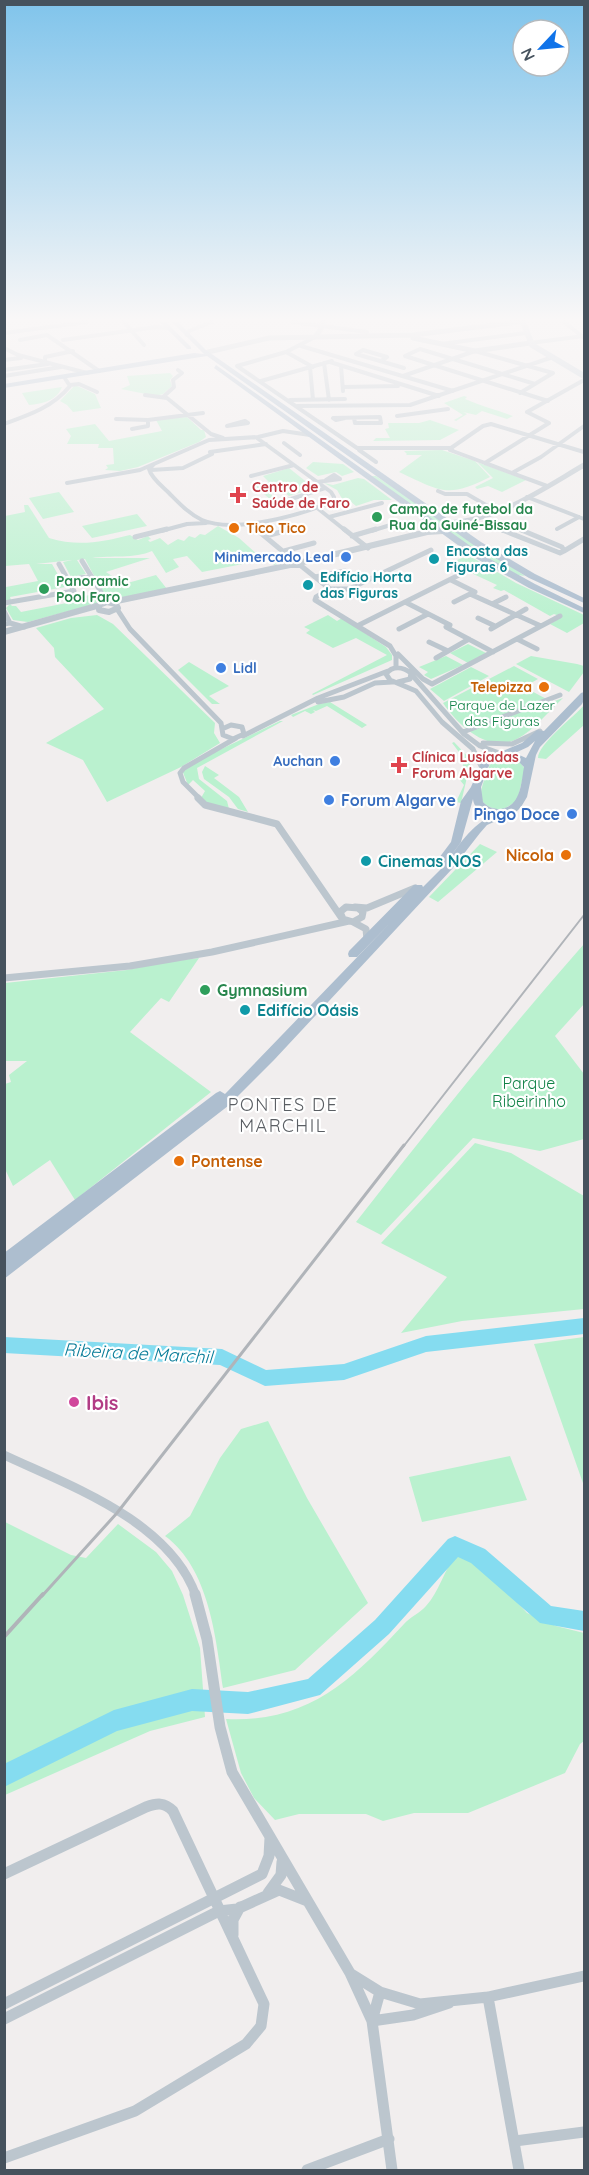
<svg xmlns="http://www.w3.org/2000/svg" width="589" height="2175" font-family="Quicksand,sans-serif">
	<style>
		.green { fill: #baf1cf }
		.lines { fill: none; stroke-linecap: round; stroke-linejoin: round }
		.river { fill: #85dcf0; fill-rule: evenodd }
		.minor-far4 { stroke: #bcc6ce; stroke-width: 4 }
		.minor-far3 { stroke: #bcc6ce; stroke-width: 5 }
		.minor-far2 { stroke: #bcc6ce; stroke-width: 7 }
		.minor-far1 { stroke: #bcc6ce; stroke-width: 9 }
		.minor { stroke: #bcc6ce; stroke-width: 11 }
		.tertiary-far1 { stroke: #bcc6ce; stroke-width: 5 }
		.tertiary { stroke: #bcc6ce; stroke-width: 6 }
		.secondary { stroke: #becad6; stroke-width: 6 }
		.primary { fill: #adbecf; fill-rule: evenodd }
		.rail-far2 { stroke: #b0b4b9; stroke-width: 2 }
		.rail-far1 { stroke: #b0b4b9; stroke-width: 3 }
		.rail { stroke: #b0b4b9; stroke-width: 4 }
		.health-dot { fill: #e0444e; stroke: #fff; stroke-width: 2 }
		.leisure-dot { fill: #2e9e5b; stroke: #fff; stroke-width: 2 }
		.food-dot { fill: #e8710a; stroke: #fff; stroke-width: 2 }
		.shop-dot { fill: #3f7fe0; stroke: #fff; stroke-width: 2 }
		.culture-dot { fill: #0f9aa8; stroke: #fff; stroke-width: 2 }
		.hotel-dot { fill: #d1479c; stroke: #fff; stroke-width: 2 }
		.labels { text-anchor: middle; dominant-baseline: central; stroke-width: 4.5; stroke-linejoin: round; paint-order: stroke }
		.far-health-label { font-size: 14px; font-weight: bold; fill: #be3a42; stroke: #fff; text-anchor: start }
		.far-leisure-label { font-size: 14px; font-weight: bold; fill: #27864d; stroke: #fff; text-anchor: start }
		.far-food-label { font-size: 14px; font-weight: bold; fill: #c56008; stroke: #fff; text-anchor: start }
		.far-culture-label { font-size: 14px; font-weight: bold; fill: #0d838f; stroke: #fff; text-anchor: start }
		.far-shop-label { font-size: 14px; font-weight: bold; fill: #366cbe; stroke: #fff; text-anchor: end }
		.far-park-label { font-size: 14px; fill: #128248; stroke: #fff }
		.shop-label { font-size: 16px; font-weight: bold; fill: #366cbe; stroke: #fff; text-anchor: start }
		.food-label { font-size: 16px; font-weight: bold; fill: #c56008; stroke: #fff; text-anchor: end }
		.culture-label { font-size: 16px; font-weight: bold; fill: #0d838f; stroke: #fff; text-anchor: start }
		.leisure-label { font-size: 16px; font-weight: bold; fill: #27864d; stroke: #fff; text-anchor: start }
		.park-label { font-size: 16px; fill: #128248; stroke: #fff }
		.neighbourhood-label { font-size: 18px; letter-spacing: 1.5px; fill: #5b5f64; stroke: #fff }
		.water-label { font-size: 18px; font-style: italic; fill: #087c98; stroke: #fff }
		.near-hotel-label { font-size: 20px; font-weight: bold; fill: #b23c85; stroke: #fff; text-anchor: start }
	</style>
	<rect width="100%" height="100%" fill="#f1eeee"/>
	<path class="green" d="M170 373 173 376 170 380 172 386 163 394 156 396 121 389 130 385 127 376Z
		M75 385 95 394 101 408 73 412 67 405 60 401Z
		M62 387C57 400 43 404 29 405L22 393Z
		M464 396 467 397 465 399C481 406 497 410 513 416L507 419 482 411 476 415 463 412 467 414 456 421 454 420 463 415 444 403Z
		M187 417 201 430H204L206 437 199 442 138 467 120 471 105 470 108 468 106 465 114 464 113 448H98L99 444H67L71 436 66 429 95 424 109 441 162 431 156 420Z
		M430 420 459 430 440 440 373 441 376 438H390L385 429 389 428 388 423H419Z
		M442 450 475 461 490 477C447 499 440 491 399 472L422 455H406L407 454 404 451Z
		M313 462 343 464 354 472 342 476 336 472 318 476 306 468Z
		M477 462 526 480 502 492 488 486 477 489 475 487 493 478Z
		M289 468 314 488 289 496 283 491 271 494 276 500 272 501 250 482 257 485 269 482 263 476Z
		M371 476H376L525 576 518 575 478 553Z
		M358 478 364 479 392 500H374L356 506 350 501 344 502 337 490 324 483 333 485Z
		M59 492 74 512 43 519 29 498Z
		M24 505H28L49 538C78 547 102 542 130 535L138 540 148 536 151 539 148 540 150 542 160 538 168 545 178 539 184 541 189 536 195 538 200 534 205 535 218 526 239 538 259 556 273 553 284 562 274 565 269 559 263 561 259 558 248 561V563L202 572 187 556 173 559 179 567 166 573 152 551C135 559 110 555 92 558H150L106 572 124 584 156 575 167 589 113 599 105 596 85 559 77 560 86 574 71 577 63 562 72 560 36 564H52L65 587 10 597 11 600 6 601 4 585 6 587 38 581 29 564 5 566V516L25 512Z
		M137 514 147 526 92 538 82 526Z
		M468 555 516 583 584 615V623L567 633 550 624 562 617 554 614 550 616 504 590 501 591 493 588 497 585 454 565 457 563 455 561Z
		M98 593 102 602 28 622 13 620 6 608 10 604 12 606H16L21 612 87 599 85 596Z
		M97 615 113 624 215 723 214 733 220 743 181 767 107 802 83 760 46 743 104 709 55 657 54 648 36 628 71 618Z
		M328 615 337 621 342 618 386 647 392 655V660L313 695 312 694 387 655 356 638 333 648 306 633 310 630 304 627Z
		M468 644 486 653 468 663 450 653Z
		M446 656 463 665 431 679 424 675 428 672 419 667Z
		M531 656 577 664 584 666V672L569 692 516 664Z
		M189 662 229 686 209 696 220 704H212L178 670Z
		M514 666 538 679 524 687 552 702 563 698C549 711 534 730 517 739 488 754 458 725 443 703Z
		M471 667 489 676 444 701 430 689Z
		M330 702 367 725 362 728 327 706 316 711 313 710 315 712 311 714 305 711 293 717 291 715 319 704Z
		M584 705V725L546 759 538 758C538 744 574 717 584 705Z
		M280 721H283L197 768 199 779 227 801 229 809 210 806 201 798 205 791 193 780 188 785 182 770 192 763Z
		M454 742 471 760 461 803 456 802 464 785 459 779C467 764 462 755 452 743Z
		M503 757 518 760 525 769 517 801 502 810C469 806 483 786 490 764Z
		M205 766 219 775 214 778 239 797 248 812 238 809 229 797 204 779 202 772Z
		M480 844 497 852 438 902 429 897Z
		M584 944V1004L555 1036 584 1074V1139L540 1151 473 1138 381 1235 356 1222C430 1127 505 1034 584 944Z
		M199 958 169 1002 161 998 130 1032 211 1092 75 1200 50 1160 13 1186 5 1169V1084L11 1082 9 1075 27 1061H5V983L127 970 169 961Z
		M475 1143 511 1153 584 1196V1309L462 1321 401 1333 447 1277 381 1243Z
		M584 1337V1486L534 1344Z
		M268 1421 307 1498 368 1603 295 1670 223 1688C216 1638 209 1568 165 1536L190 1516 220 1458 241 1429Z
		M510 1456 527 1500 422 1522 409 1477Z
		M5 1522 71 1555 86 1558 118 1524 156 1552 172 1571 183 1595 200 1648 205 1717 150 1731 5 1795Z
		M456 1555 465 1557 493 1576 527 1613 556 1626 584 1633V1741L580 1744 565 1773 468 1813H414L383 1821 366 1814H299L275 1820 254 1798 241 1773 226 1719C308 1723 352 1680 404 1624 410 1617 420 1613 426 1606 439 1592 444 1570 456 1555Z"/>
	<g class="lines">
		<path class="river" d="M584 1318V1334L426 1352 344 1380 265 1386 220 1365 4 1353V1337L222 1349 266 1370 344 1364 426 1336Z
			M455 1536 485 1549 551 1606 584 1611V1631L540 1623 471 1563 458 1557 389 1634 320 1695 248 1714 192 1711 117 1731 4 1787V1764L114 1710 192 1689 248 1692 308 1679 375 1620 448 1539Z"/>
		<path class="minor-far4" d="M124 322 144 345
			M292 322 367 332
			M564 322 583 337
			M4 333 87 322
			M187 335 189 331 212 322
			M315 337 286 352 237 366 357 448H451
			M20 340 47 335 99 371
			M63 340 156 327 168 328
			M530 343 584 336
			M441 344 526 333
			M301 346 453 391
			M4 348 18 355 87 373
			M286 352 313 367
			M4 360 21 358
			M45 361V357L73 351
			M381 361 387 357 363 350 356 354 404 368
			M330 362 439 396
			M324 363 329 400
			M341 366 343 391
			M310 367 313 400
			M4 370 48 364
			M4 376 61 367
			M403 376 475 351 553 373
			M261 381 332 361
			M535 384 420 349 405 356 548 401
			M70 385 79 384 97 392
			M343 387 398 386
			M520 393 553 373
			M145 395 167 398 211 434 223 438
			M163 397 174 387 173 380 182 373 178 370
			M290 400 345 399
			M297 406 410 405 553 357
			M397 416 448 409
			M345 418 336 420 333 418 380 417 381 423H355L354 418
			M116 419 148 420 203 413
			M245 421 248 423 227 426Z
			M549 423 527 412 584 380
			M4 424C29 415 53 407 70 386L64 377
			M132 429 148 426V420
			M284 443 300 455
			M359 450 376 462
			M450 450 485 463 549 423
			M453 451 451 448 483 426 491 424 584 452
			M485 463 547 486
			M154 464 149 469C151 478 163 487 169 493 179 503 189 514 202 520 234 534 302 515 333 501L334 497 331 492 257 438
			M151 470 183 468 212 454 210 452 266 444
			M512 473 541 457 584 426
			M251 476 294 465
			M317 482 340 479 334 475 326 480
			M67 483 140 470 209 440 258 437 283 431 310 435
			M438 491 445 494H467L498 512
			M527 497 584 519
			M285 501 325 488
			M316 507 346 531
			M329 517 382 503
			M250 524 258 531
			M557 529 579 517
			M161 531 187 524 206 523
			M287 531 304 526
			M371 531 397 523
			M503 531 498 526 509 525 523 531"/>
		<path class="minor-far3" d="M256 529 292 559
			M344 529 368 548
			M500 529 560 553 564 551
			M519 529 562 547 564 551
			M266 536 292 529
			M352 536 376 529
			M135 537 167 529
			M284 551 314 543
			M564 551 584 539
			M82 561 107 602
			M300 565 330 589 316 597 315 600 390 646 396 656V668
			M315 577 345 571 348 574 322 583
			M68 580 91 576
			M451 580 475 592 470 594 541 626
			M330 589H349L431 550
			M405 602 450 625 446 627 493 652
			M454 602 470 594
			M4 603 74 591 59 564
			M492 604 506 597
			M117 609 130 629 221 723 222 729
			M4 611 10 623
			M478 618 495 626
			M4 624 10 623 24 627
			M359 625 465 572
			M399 629 428 614
			M491 629 526 609
			M517 639 537 649
			M429 642 448 651
			M398 654 423 679 432 684 560 616
			M436 658 469 639
			M412 675 464 734 480 746 502 754
			M398 682 410 679 411 673C403 667 393 665 386 674L390 680 416 691 442 722 473 749 482 768
			M318 702 344 697 375 683 392 682
			M231 725 242 727 244 734 233 739 223 735 222 729Z
			M463 732 560 695
			M243 736 318 698 388 671
			M483 743 512 744 540 731
			M200 799 183 782 180 773 184 768 236 738"/>
		<path class="minor-far2" d="M198 798 205 805 277 824 341 917
			M346 907 358 908 363 912 362 917 353 922 343 919 340 912Z
			M355 907 367 908 415 888
			M353 922 366 929 367 940
			M4 978 130 966 212 952 349 921"/>
		<path class="minor-far1" d="M4 1455C70 1486 170 1521 196 1596"/>
		<path class="minor" d="M195 1594 207 1639 220 1727 232 1772 350 1973 372 2021 413 2015 449 2003
			M4 1874 146 1807C157 1803 164 1802 173 1811L264 2004 261 2026 246 2044 135 2111 4 2158
			M268 1893 281 1875 282 1862
			M233 1935V1920L240 1907
			M351 1974 380 1992 420 2004 488 1997 584 1976
			M380 1992 372 2021 392 2170
			M488 1997 519 2170
			M4 2004 262 1874 269 1856 270 1838
			M4 2019 219 1911 237 1909 279 1890 307 1901
			M515 2141 584 2132
			M307 2170 389 2139"/>
		<path class="tertiary-far1" d="M315 337 323 326V322
			M413 338 475 351 530 343
			M208 352 269 338 413 335 518 322
			M448 523C499 520 541 490 584 465"/>
		<path class="tertiary" d="M292 559 303 562 299 565H290L289 562Z
			M303 562 427 532 443 531
			M107 602 116 604 118 608 109 612 99 610V605Z
			M112 602 290 565
			M4 632 100 605"/>
		<path class="secondary" d="M523 322 532 345 584 376"/>
		<path class="primary" d="M160 322H166L191 347V349H187Z
			M172 322H178L206 350 481 542 535 574 584 598V603L529 578 475 546 207 356 4 388V384L194 353 204 354Z
			M216 365 483 555 535 584 584 608V613L529 588 477 559 214 368Z
			M584 692V700L582 704 540 747 536 755 527 797 521 807 516 812 487 825 480 833 452 869 274 1060 228 1106 4 1279V1253L216 1093 220 1091 225 1094 394 919 357 957H349L348 954 349 951 414 885H422L423 887 441 869 434 868 433 866 451 842 461 801 471 787 483 759 522 743 537 730 544 731 581 693ZM535 741 526 758 515 753 528 747ZM503 758 517 760 524 767C521 783 521 807 500 809 493 809 488 807 483 802L481 787 490 763ZM473 799C474 810 485 813 494 815 470 825 460 845 444 865L461 842Z"/>
		<path class="rail-far2" d="M403 1147 584 915"/>
		<path class="rail-far1" d="M42 1596 117 1513 404 1145"/>
		<path class="rail" d="M4 1637 43 1594"/>
	</g>
	<linearGradient id="sky" x2="0" y2="1"><stop stop-color="#80c4eb"/><stop offset="0.51" stop-color="#f9f7f7"/><stop offset="1" stop-color="#f9f7f7" stop-opacity="0"/></linearGradient>
	<rect width="589" height="626" fill="url(#sky)"/>
	<g class="health-dot">
		<path d="M235 486h6v6h6v6h-6v6h-6v-6h-6v-6h6z"/>
		<path d="M396 756h6v6h6v6h-6v6h-6v-6h-6v-6h6z"/>
	</g>
	<g class="leisure-dot">
		<circle cx="377" cy="517" r="6"/>
		<circle cx="44" cy="589" r="6"/>
		<circle cx="205" cy="990" r="6"/>
	</g>
	<g class="food-dot">
		<circle cx="234" cy="528" r="6"/>
		<circle cx="544" cy="687" r="6"/>
		<circle cx="566" cy="855" r="6"/>
		<circle cx="179" cy="1161" r="6"/>
	</g>
	<g class="shop-dot">
		<circle cx="346" cy="557" r="6"/>
		<circle cx="221" cy="668" r="6"/>
		<circle cx="335" cy="761" r="6"/>
		<circle cx="329" cy="800" r="6"/>
		<circle cx="572" cy="814" r="6"/>
	</g>
	<g class="culture-dot">
		<circle cx="434" cy="559" r="6"/>
		<circle cx="308" cy="585" r="6"/>
		<circle cx="366" cy="861" r="6"/>
		<circle cx="245" cy="1010" r="6"/>
	</g>
	<circle class="hotel-dot" cx="74" cy="1402" r="6"/>
	<g class="labels">
		<g class="far-health-label">
			<text x="252" y="487">Centro de<tspan x="252" dy="16">Saúde de Faro</tspan></text>
			<text x="412" y="757">Clínica Lusíadas<tspan x="412" dy="16">Forum Algarve</tspan></text>
		</g>
		<g class="far-leisure-label">
			<text x="389" y="509">Campo de futebol da<tspan x="389" dy="16">Rua da Guiné-Bissau</tspan></text>
			<text x="56" y="581">Panoramic<tspan x="56" dy="16">Pool Faro</tspan></text>
		</g>
		<g class="far-food-label">
			<text x="246" y="528">Tico Tico</text>
			<text x="532" y="687" text-anchor="end">Telepizza</text>
		</g>
		<g class="far-culture-label">
			<text x="446" y="551">Encosta das<tspan x="446" dy="16">Figuras 6</tspan></text>
			<text x="320" y="577">Edifício Horta<tspan x="320" dy="16">das Figuras</tspan></text>
		</g>
		<g class="far-shop-label">
			<text x="334" y="557">Minimercado Leal</text>
			<text x="233" y="668" text-anchor="start">Lidl</text>
			<text x="323" y="761">Auchan</text>
		</g>
		<g class="far-park-label">
			<text x="502" y="705">Parque de Lazer<tspan x="502" dy="16">das Figuras</tspan></text>
		</g>
		<g class="shop-label">
			<text x="341" y="800">Forum Algarve</text>
			<text x="560" y="814" text-anchor="end">Pingo Doce</text>
		</g>
		<g class="food-label">
			<text x="554" y="855">Nicola</text>
			<text x="191" y="1161" text-anchor="start">Pontense</text>
		</g>
		<g class="culture-label">
			<text x="378" y="861">Cinemas NOS</text>
			<text x="257" y="1010">Edifício Oásis</text>
		</g>
		<g class="leisure-label">
			<text x="217" y="990">Gymnasium</text>
		</g>
		<g class="park-label">
			<text x="529" y="1083">Parque<tspan x="529" dy="18">Ribeirinho</tspan></text>
		</g>
		<g class="neighbourhood-label">
			<text x="283" y="1104">PONTES DE<tspan x="283" dy="21">MARCHIL</tspan></text>
		</g>
		<g class="water-label">
			<text transform="translate(138 1353) rotate(3)">Ribeira de Marchil</text>
		</g>
		<g class="near-hotel-label">
			<text x="86" y="1402">Ibis</text>
		</g>
	</g>
	<rect width="589" height="2175" fill="none" stroke="#46525d" stroke-width="12"/>
	<g transform="translate(541 48) rotate(244)"><circle r="28" fill="#ffffff" stroke="#b5babe" stroke-width="1.5"/>
	<path d="M0-4.5L10 22L0 15L-10 22Z" fill="#1073e9"/>
	<text y="-9" font-size="16" font-weight="bold" text-anchor="middle" fill="#46525d">N</text>
	</g>
</svg>
